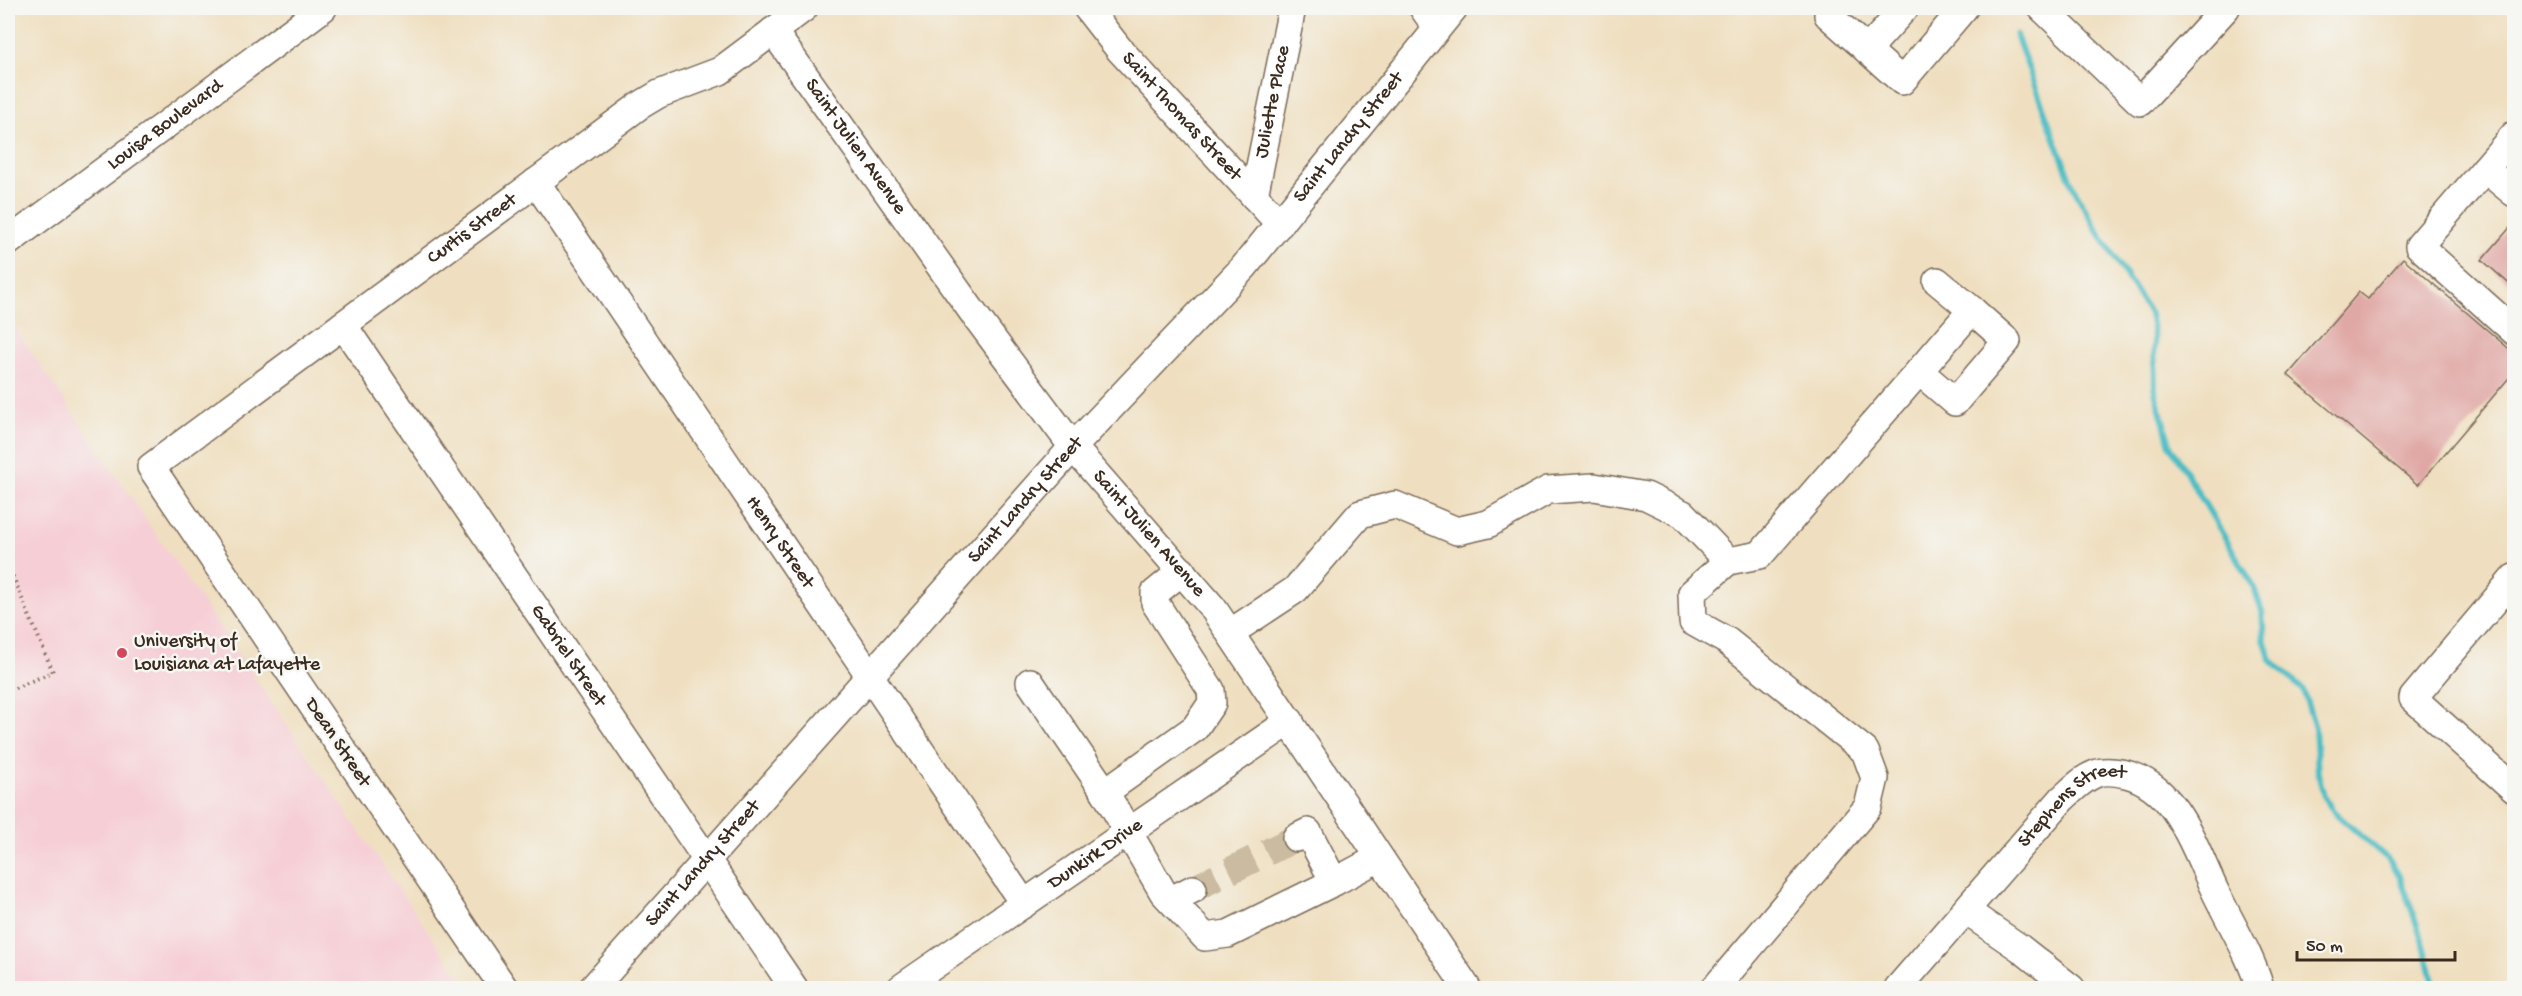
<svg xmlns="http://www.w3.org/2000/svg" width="2522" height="996" font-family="'Gochi Hand',sans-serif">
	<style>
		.built { fill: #f6cfd6 }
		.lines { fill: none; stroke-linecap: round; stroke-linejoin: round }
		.stream { stroke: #4ebdc4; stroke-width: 6 }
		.building { fill: #e0a8a5 }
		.minor-tunnel { stroke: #cbbba0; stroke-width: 27; stroke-dasharray: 27 14; stroke-linecap: butt }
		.minor-casing { stroke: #7a6957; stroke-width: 30 }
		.path { stroke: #7a6957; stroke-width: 4; stroke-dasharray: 1.5 4.5; stroke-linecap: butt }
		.minor { stroke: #fff; stroke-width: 27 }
		.poi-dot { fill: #d1495b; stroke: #f6f6f2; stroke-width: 2 }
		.labels { text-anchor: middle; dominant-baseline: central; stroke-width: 5; stroke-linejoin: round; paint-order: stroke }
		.street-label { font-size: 20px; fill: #3b2a1e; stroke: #f6f6f2 }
		.poi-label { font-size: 20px; fill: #3b2a1e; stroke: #f6f6f2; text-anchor: start }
	</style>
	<rect width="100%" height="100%" fill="#f6f6f2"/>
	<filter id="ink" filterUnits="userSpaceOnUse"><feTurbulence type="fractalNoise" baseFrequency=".0167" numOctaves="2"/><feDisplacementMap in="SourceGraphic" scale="12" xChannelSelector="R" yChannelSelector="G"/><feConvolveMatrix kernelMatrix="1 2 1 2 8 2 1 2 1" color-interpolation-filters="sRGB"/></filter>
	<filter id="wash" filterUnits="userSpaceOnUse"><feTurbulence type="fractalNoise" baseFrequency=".008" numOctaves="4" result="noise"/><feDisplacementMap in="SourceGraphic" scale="24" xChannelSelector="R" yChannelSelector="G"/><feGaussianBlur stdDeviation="1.35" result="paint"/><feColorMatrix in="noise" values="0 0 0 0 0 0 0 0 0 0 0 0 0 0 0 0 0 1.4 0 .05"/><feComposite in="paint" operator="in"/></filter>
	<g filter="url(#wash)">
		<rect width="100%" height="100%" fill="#efdfc0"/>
		<path class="built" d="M8 318 467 988H8Z"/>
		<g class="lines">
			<path class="stream" d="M2016 35 2073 187 2094 225 2150 314 2154 336 2155 392 2170 445 2253 585 2262 611 2264 639 2271 660 2303 690 2315 728 2318 773 2324 796 2334 812 2389 860 2400 877 2424 945 2435 988"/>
		</g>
		<g id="blocks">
			<path class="building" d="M2514 223V288L2482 260Z
				M2403 258 2514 353V372L2418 485 2288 375 2359 292 2368 299Z"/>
		</g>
	</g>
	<g filter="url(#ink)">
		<use href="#blocks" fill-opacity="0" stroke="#7a6957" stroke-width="1.5"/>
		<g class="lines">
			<path class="minor-tunnel" d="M1193 889 1296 838"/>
			<g class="minor-casing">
				<g id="minor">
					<path id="s1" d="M1087 8 1119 49 1280 224"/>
					<path d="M1423 8 1437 28"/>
					<path d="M1835 8 1828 15 1902 81 1964 8"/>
					<path d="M2042 8 2140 102 2226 8"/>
					<path id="s2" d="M773 31 974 314 1073 447 1213 608 1467 988"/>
					<path d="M1867 50 1905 8"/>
					<path d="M2514 135 2419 246 2514 331"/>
					<path d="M2485 169 2514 193"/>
					<path id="s3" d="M536 182 1024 904"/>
					<path id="s4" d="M1254 196 1292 8"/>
					<path id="s5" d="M8 242 323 8"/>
					<path d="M1937 281 1972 310"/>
					<path id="s6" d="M343 325 794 988"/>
					<path d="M2514 578 2413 698 2514 789"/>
					<path d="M1230 633 1295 590 1360 514 1395 505 1457 531 1488 524 1548 490 1594 487 1646 496 1683 514 1728 561"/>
					<path d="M1030 682 1105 792 1163 892 1205 937 1228 934 1334 882 1308 832 1296 838"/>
					<path d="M1105 792 1195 728 1212 703 1211 690 1155 603V593L1182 571"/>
					<path d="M1334 882 1379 858"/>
					<path d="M1171 900 1193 889"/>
					<path d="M1966 911 2020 948 2071 988"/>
					<path id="s7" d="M504 988 151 467 639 106 659 94 720 71 804 8"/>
					<path id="s8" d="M593 988 1073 447 1244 267 1454 8"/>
					<path id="s9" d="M901 988 1290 721"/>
					<path d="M1715 988 1868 807 1875 778 1865 751 1727 641 1693 622 1692 593 1728 561 1760 555 1972 310 2007 341 1955 402 1919 371"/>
					<path id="s10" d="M1898 988 2062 799C2072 790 2082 779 2095 774 2104 770 2117 772 2126 774 2178 787 2195 850 2216 893 2231 924 2251 956 2260 988"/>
				</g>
			</g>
			<path class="path" d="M8 565 53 672 8 691"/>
			<use href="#minor" class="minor"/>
		</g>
	</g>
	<circle class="poi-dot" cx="122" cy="653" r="6"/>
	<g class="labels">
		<g class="street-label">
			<text stroke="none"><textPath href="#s4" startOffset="96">Juliette Place</textPath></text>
			<text stroke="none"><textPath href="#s1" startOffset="144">Saint Thomas Street</textPath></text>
			<text stroke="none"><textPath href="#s5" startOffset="196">Louisa Boulevard</textPath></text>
			<text stroke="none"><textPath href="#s8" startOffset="1138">Saint Landry Street</textPath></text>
			<text stroke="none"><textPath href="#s2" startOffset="142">Saint Julien Avenue</textPath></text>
			<text stroke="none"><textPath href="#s7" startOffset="1029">Curtis Street</textPath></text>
			<text stroke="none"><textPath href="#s8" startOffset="652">Saint Landry Street</textPath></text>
			<text stroke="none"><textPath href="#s2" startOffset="628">Saint Julien Avenue</textPath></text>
			<text stroke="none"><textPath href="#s3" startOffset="435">Henry Street</textPath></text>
			<text stroke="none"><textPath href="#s6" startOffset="400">Gabriel Street</textPath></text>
			<text transform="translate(337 743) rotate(56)">Dean Street</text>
			<text stroke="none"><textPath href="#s10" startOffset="256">Stephens Street</textPath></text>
			<text stroke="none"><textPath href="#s9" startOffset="236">Dunkirk Drive</textPath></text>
			<text stroke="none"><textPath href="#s8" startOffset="166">Saint Landry Street</textPath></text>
		</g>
		<g class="poi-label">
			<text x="134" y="642">University of<tspan x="134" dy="23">Louisiana at Lafayette</tspan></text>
		</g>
	</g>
	<rect width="2522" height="996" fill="none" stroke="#f6f6f2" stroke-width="30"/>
	<path d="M2297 951v9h158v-9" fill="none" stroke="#3b2a1e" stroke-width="3"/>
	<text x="2306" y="951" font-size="18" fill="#3b2a1e" stroke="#f6f6f2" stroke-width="4.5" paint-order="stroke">50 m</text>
</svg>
